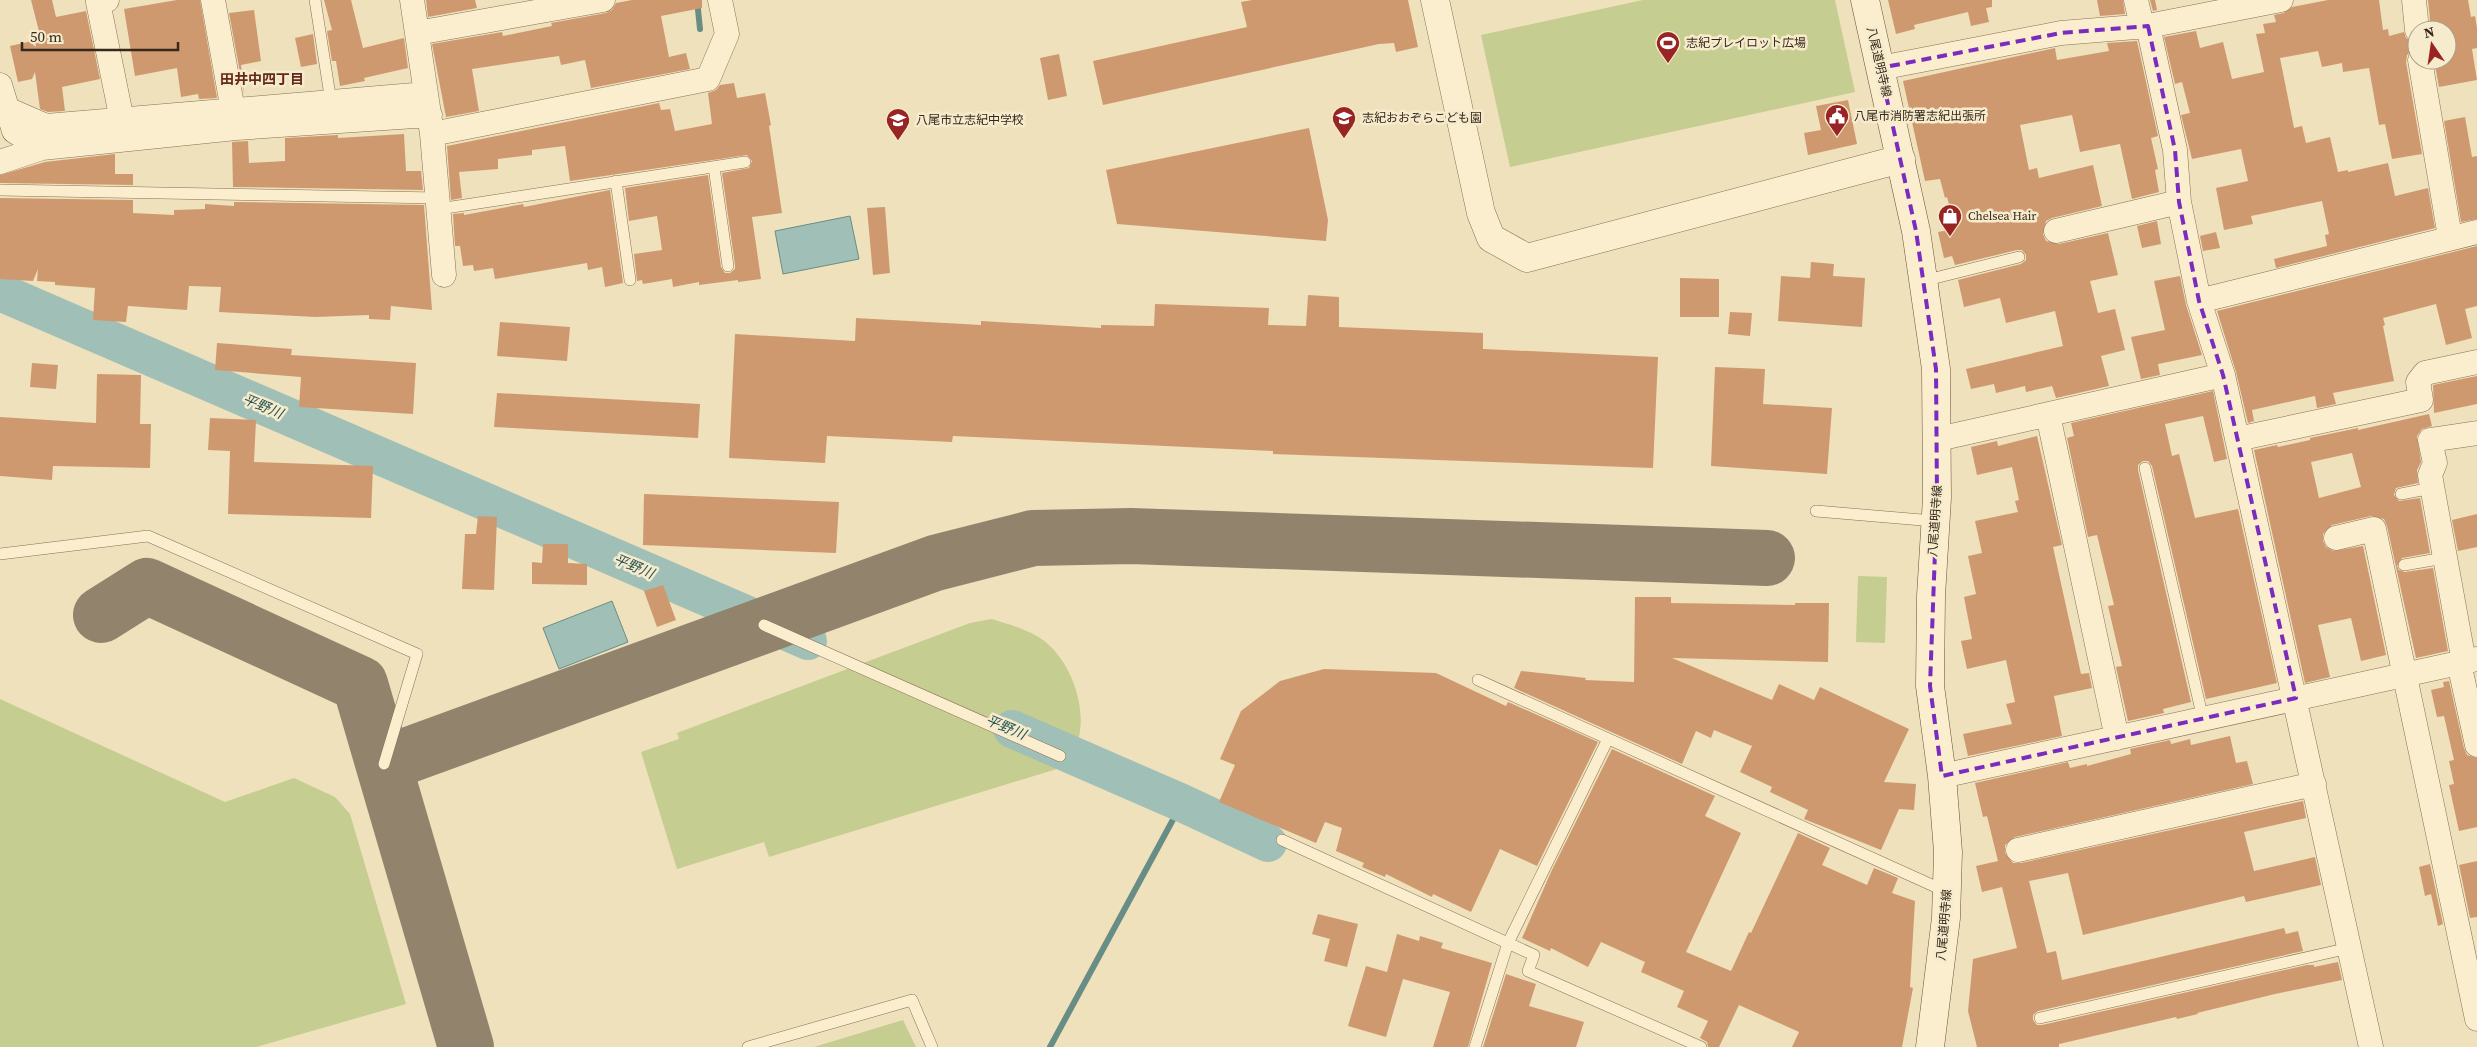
<svg xmlns="http://www.w3.org/2000/svg" width="2477" height="1047" font-family="'Source Serif 4','Noto Sans JP',serif">
	<style>
		.green { fill: #c5cd90 }
		.water { fill: #a0c0b7; stroke: #688d85 }
		.lines { fill: none; stroke-linecap: round; stroke-linejoin: round }
		.stream { stroke: #688d85; stroke-width: 6 }
		.river { stroke: #a0c0b7; stroke-width: 38 }
		.taxiway { stroke: #92846c; stroke-width: 56 }
		.building { fill: #cf9970; fill-rule: evenodd }
		.service-casing { stroke: #877055; stroke-width: 12 }
		.minor-casing { stroke: #877055; stroke-width: 25 }
		.tertiary-casing { stroke: #877055; stroke-width: 29 }
		.secondary-casing { stroke: #695139; stroke-width: 29 }
		.service { stroke: #faeecf; stroke-width: 11 }
		.minor { stroke: #faeecf; stroke-width: 24 }
		.tertiary { stroke: #faeecf; stroke-width: 28 }
		.secondary { stroke: #faeecf; stroke-width: 28 }
		.marked { fill: none; stroke: #7b2cbf; stroke-width: 4; stroke-dasharray: 10 6; stroke-linejoin: round }
		.labels { text-anchor: middle; dominant-baseline: central; stroke-width: 5; stroke-linejoin: round; paint-order: stroke }
		.poi-label { font-size: 12px; fill: #36281b; stroke: #f6ebcc; text-anchor: start }
		.street-label { font-size: 12px; fill: #36281b; stroke: #f6ebcc }
		.neighbourhood-label { font-size: 14px; font-weight: bold; fill: #642918; stroke: #f6ebcc }
		.water-label { font-size: 14px; font-style: italic; fill: #295654; stroke: #f6ebcc }
	</style>
	<rect width="100%" height="100%" fill="#efe1bc"/>
	<path class="green" d="M1643 0H1835L1855 92 1510 167 1481 35Z
		M1858 576 1887 577 1885 643 1856 642Z
		M992 619C1011 625 1037 632 1051 647 1080 676 1096 739 1060 768L769 857 764 842 677 869 641 752 679 739 677 733 970 623Z
		M0 699 225 802 294 778 335 797 350 814 406 1004 256 1047H0Z
		M903 1020 916 1047H814Z"/>
	<path class="water" d="M850 216 859 259 783 274 775 231Z
		M612 601 628 642 559 669 543 628Z"/>
	<g class="lines">
		<path class="stream" d="M697 0 700 29
			M1050 1047 1182 803"/>
		<path class="river" d="M0 292 808 641
			M1012 729 1182 803 1268 843"/>
		<path class="taxiway" d="M101 615 147 586 360 684 466 1047
			M384 764 935 563 1033 538 1131 536 1767 558"/>
	</g>
	<path class="building" d="M31 0H52L56 17 86 11 100 79 62 87 65 111 48 112 40 109 35 72 32 79 18 82 10 46 41 39Z
		M177 0H200L217 98 199 99 198 94 181 97 177 68 135 76 124 9Z
		M324 0H351L363 48 404 38 408 68 364 78 365 81 340 86 336 61H332L327 31 332 30Z
		M426 0H475L477 8 428 17Z
		M632 0H702V8L661 16 669 57 686 53 690 69 591 88 585 60 561 65 559 56 472 69 479 111 446 117 432 44 502 32 503 36 552 26 551 23 606 13 612 10 616 3Z
		M1252 0H1408L1418 47 1396 52 1394 43 1379 44 1103 105 1093 61 1247 27 1241 2Z
		M1888 0H1992V7L1986 8 1989 22 1971 26 1968 12 1914 25 1915 29 1896 34Z
		M2097 0H2123L2125 14 2100 16Z
		M2150 0H2155L2157 10 2153 11Z
		M2328 0H2379L2383 30 2388 29 2389 36 2404 32 2406 38 2417 44V47L2407 55 2406 62 2422 154 2392 159 2385 124 2379 125 2369 68 2343 72 2342 63 2322 67 2318 51 2280 58 2294 128 2302 126 2306 143 2330 137 2338 172 2348 170V172L2388 163 2395 196 2428 188 2435 228 2276 268 2274 259 2327 246 2325 235 2329 234 2322 201 2251 216 2253 224 2224 230 2216 188 2248 181 2241 149 2192 159 2181 115 2190 113 2182 82 2175 84 2164 37 2196 31 2200 48 2223 42 2232 79 2264 72 2256 34 2265 33 2263 24 2276 22 2274 15 2284 13 2292 7Z
		M2428 0H2468L2471 17 2475 16 2477 28V48L2472 49 2477 80 2439 87 2434 60H2447V30H2431Z
		M254 10 261 61 241 65 244 94 229 13Z
		M313 34 317 64 301 67 295 38Z
		M2137 41 2158 136 2151 138 2158 169 2155 170 2159 192 2132 199 2120 144 2080 152 2072 115 2020 125 2029 170 2037 168 2039 178 2093 165 2102 206 2052 218 2046 221 2043 234 2046 241 2059 244 2108 233 2118 275 2090 281 2098 313 2115 309 2125 350 2101 356 2109 386 2056 398 2052 386 2026 392 2025 386 1996 393 1994 384 1971 389 1966 369 2063 346 2055 311 2006 323 2000 298 1964 307 1958 280 2021 264 2026 260V255L2022 250H2017L1955 265 1952 256 1944 258 1938 232 1955 229 1947 197 1945 198 1940 179 1925 181 1903 81 2055 48 2057 60 2109 51 2107 43Z
		M1059 54 1067 96 1048 100 1040 58Z
		M734 83 737 98 765 93 771 125 769 126 782 213 752 217 761 279 738 282V280L699 285V282L673 287 672 279 643 284 642 280 637 281 634 254 662 250 657 216 629 221 625 188 708 175 721 267 725 273H730L735 269V265L722 173 749 168 752 161 747 155 570 181 565 146 532 150V155L498 159V169L459 172 462 198 451 200 447 146 659 103 661 110 670 109 675 131 712 124 708 93 716 90 720 85Z
		M1848 100 1857 144 1808 155 1804 133 1821 130 1816 106Z
		M2465 117 2472 157 2477 156V219L2461 222 2444 121Z
		M1309 128 1328 220 1326 241 1117 224 1106 170Z
		M404 134 406 171H421L423 190 233 187 232 142 248 141 249 163 285 161V138L338 135V138Z
		M115 154V174H133V185L0 183V175L45 162Z
		M610 190 623 283 605 287 602 267 588 270 587 263 495 279 493 268 474 271 473 265 463 266 460 246H455L453 214 464 213V215L523 204 524 207Z
		M0 198 133 200V213L174 215V210L205 209V204L234 206V202L424 205 432 310 391 306 390 320 369 319V315L315 317 219 312 221 287 189 286 187 310 128 306 126 322 93 320 95 288 55 285V282L37 281 38 269 33 281 0 279Z
		M885 207 890 273 873 275 867 208Z
		M2157 221 2161 244 2142 248 2137 226Z
		M2216 232 2220 248 2203 251 2200 236Z
		M2477 246V306L2465 309 2472 338 2446 345 2436 304 2383 318 2385 325 2383 326 2394 381 2333 393 2336 404 2317 408 2315 396 2252 410 2254 421 2248 423 2236 372 2217 311Z
		M1811 262 1834 264 1833 276 1865 278 1862 327 1778 321 1781 276 1810 278Z
		M2180 276 2186 305 2202 355 2158 364 2160 375 2141 379 2131 337 2165 330 2154 281Z
		M1680 278 1719 279V317H1680Z
		M1308 295 1339 297V327L1483 333V349L1658 357 1653 468 1273 454V451L953 436 952 442 827 436 825 463 729 458 735 334 855 341 856 318 981 325V321L1101 328V325L1154 326 1155 304 1269 308 1268 325 1306 326Z
		M1730 312 1752 313 1750 336 1728 334Z
		M500 322 570 327 567 361 497 356Z
		M217 343 292 349 291 355 416 363 413 414 299 407 301 377 215 370Z
		M32 363 58 365 56 389 30 387Z
		M1715 367 1765 369 1763 404 1832 408 1827 474 1711 466Z
		M97 374 141 375 140 424H151L150 468 53 466 52 480 0 476V417L96 423Z
		M2477 376V404L2434 413 2433 385Z
		M2213 391 2227 459 2214 462 2203 416 2165 424 2172 456 2179 454 2195 518 2238 509 2277 683 2206 699 2152 466 2148 461H2143L2138 465V470L2191 702 2163 709 2164 713 2128 721 2116 667 2122 666 2108 606 2114 605 2097 535 2088 537 2067 438 2074 436 2071 423Z
		M497 393 700 404 698 438 494 427Z
		M2429 414 2432 426 2422 429 2417 436 2421 462 2417 470 2418 483 2396 488 2394 495 2399 501 2420 498 2430 553 2402 558 2397 566 2399 570 2405 572 2433 568 2448 651 2416 658 2387 526 2384 519 2371 516 2332 525 2323 534V541L2326 547 2333 551 2363 546 2386 655 2361 661 2351 618 2318 625 2330 677 2305 683 2254 450 2277 445 2278 447 2310 440V438L2358 428V430ZM2352 453 2361 487 2319 498 2311 462Z
		M210 418 256 420 254 462 373 466 371 518 228 514 230 451 208 450Z
		M2037 436 2062 545 2053 547 2081 674 2089 673 2092 688 2054 696 2062 736 1968 756 1963 734 2012 724 2006 704 2015 702 2006 660 1967 669 1961 641 1972 639 1964 597 1976 594 1968 556 1982 553 1975 521 2018 512 2015 501 2019 500 2012 467 1977 475 1971 447 1997 441 1998 446Z
		M644 494 839 502 836 553 643 545Z
		M2477 514V547L2458 551 2452 520Z
		M478 516 497 517 494 590 462 589 465 534H476Z
		M543 544H568V563L587 564V585L532 584V562L542 563Z
		M663 585 676 620 657 627 644 591Z
		M1635 597H1671V603L1795 605V603H1829L1828 662 1672 658 1772 700 1779 684 1814 700 1820 687 1909 729 1884 782 1916 784 1914 810 1899 809 1881 850 1804 819 1808 810 1770 792 1772 787 1740 772 1752 746 1714 730 1711 738 1696 731 1682 764 1514 688 1521 671 1586 678 1585 680 1634 682Z
		M1324 669 1436 673 1506 706 1508 702 1598 742 1537 866 1500 849 1471 912 1433 894 1432 897 1386 874 1385 877 1362 867 1364 863 1336 851 1342 828 1325 822 1316 843 1219 802 1235 765 1220 759 1241 711 1280 681Z
		M2449 681 2464 748 2467 755 2477 758V827L2459 831 2449 785 2454 784 2449 761 2454 760 2444 716 2437 717 2431 690 2444 687 2443 682Z
		M2230 736 2236 763 2247 761 2253 784 2015 837 2005 845V853L2013 863H2021L2303 801 2306 818 2244 832 2254 871 2315 857 2321 885 2246 902 2244 896 2083 935 2068 873 2029 881 2047 953 2056 951 2062 980 2284 928 2286 934 2298 931 2303 951 2038 1011 2033 1015V1020L2037 1025H2042L2307 965H2314V967L2338 962 2342 980 2275 994 2197 1013 2198 1014 2177 1019 2176 1017 2059 1044V1047H1977L1968 1011 1973 959 2017 948 2002 887 1982 892 1976 866 1998 861 1987 816 1983 817 1975 783 2068 762 2070 768 2087 764V766L2131 754 2130 749 2170 740 2171 744 2190 739 2191 745Z
		M1612 749 1715 796 1705 816 1741 833 1686 952 1731 971 1749 932 1751 933 1798 833 1830 848 1822 865 1867 885 1874 868 1898 878 1892 893 1915 901 1910 987 1913 988 1902 1047H1792L1799 1032 1739 1005 1719 1047H1708L1707 1042 1700 1038 1708 1021 1677 1007 1684 991 1641 972 1645 962 1601 942 1588 967 1551 948 1550 951 1522 938 1551 872Z
		M2477 861V917L2470 918 2459 865Z
		M2430 864 2443 924 2438 926 2431 894 2425 896 2419 867Z
		M1318 914 1358 924 1347 967 1324 961 1330 939 1312 934Z
		M1397 934 1419 941 1420 936 1443 943 1441 948 1492 963 1468 1047H1433L1450 992 1403 979 1386 1037 1348 1026 1366 966 1387 972Z
		M1506 974 1536 984 1529 1006 1584 1022 1576 1047H1483Z"/>
	<g class="lines">
		<g class="service-casing">
			<path id="service" d="M315 0 331 102
				M714 167 728 266
				M616 181 630 280
				M0 190 438 198
				M439 209 745 162
				M1923 281 2019 257
				M2145 468 2203 719
				M2401 494 2432 488
				M1816 511 1934 521
				M0 554 148 536 417 654 384 764
				M2404 565 2444 558
				M764 625 1060 756
				M1478 680 1945 891
				M1282 840 1534 955 1528 971 1701 1047
				M2040 1018 2349 948
				M748 1047 912 1000 932 1047
				M1475 1047 1508 943 1608 739"/>
		</g>
		<g class="minor-casing">
			<path id="minor" d="M107 0 98 2 125 135
				M213 0 236 127
				M412 0 432 134 444 275
				M2136 0 2142 26
				M2414 0 2417 30
				M2148 26 2175 150 2179 202 2199 301 2223 375 2371 1047
				M417 33 603 0
				M2420 60 2450 237
				M1880 68 2061 33 2148 26 2281 0
				M0 85 14 131 42 148
				M0 106 46 126 426 94
				M432 134 708 79 727 34 720 0
				M0 162 42 148 236 128 430 115
				M2056 231 2179 202
				M2199 301 2477 232
				M2048 415 2117 738
				M1938 439 2223 375
				M2237 439 2421 400 2418 382 2425 373 2477 362
				M2336 538 2374 529 2477 1019
				M2464 662 2430 475 2435 463 2430 440 2477 433
				M2459 663 2477 745
				M1942 776 2477 659
				M2018 850 2314 784"/>
		</g>
		<g class="tertiary-casing">
			<path id="tertiary" d="M1435 0 1481 213 1491 238 1527 258 1901 159"/>
		</g>
		<g class="secondary-casing">
			<path id="secondary" d="M1865 0 1916 231 1936 369 1937 498 1931 596 1930 686 1942 776 1948 852 1946 918 1930 1047"/>
		</g>
		<use href="#service" class="service"/>
		<use href="#minor" class="minor"/>
		<use href="#tertiary" class="tertiary"/>
		<use href="#secondary" class="secondary"/>
	</g>
	<path class="marked" d="M2148 26 2175 150 2179 202 2199 301 2223 375 2296 698 1942 776 1930 686 1937 498 1936 369 1916 231 1880 68 2061 33Z"/>
	<defs>
		<g id="stadium-pin" transform="scale(1.25)"><path d="M0 17L-7.5 6A9.5 9.5 0 1 1 7.5 6Z" fill="#982423" stroke="#f6ebcc"/><path d="M0-5a6.5 5 0 1 0 0 10a6.5 5 0 1 0 0-10ZM-3.5-1.8h7v3.6h-7Z" fill="#fff"/></g>
		<g id="civic-pin" transform="scale(1.25)"><path d="M0 17L-7.5 6A9.5 9.5 0 1 1 7.5 6Z" fill="#982423" stroke="#f6ebcc"/><path d="M-.6-6.5H3V-4.5H.6V-3L4-1V1h2V6H-6V1h2V-1L-.6-3ZM-1.2 2.5V6h2.4V2.5Z" fill="#fff"/></g>
		<g id="school-pin" transform="scale(1.25)"><path d="M0 17L-7.5 6A9.5 9.5 0 1 1 7.5 6Z" fill="#982423" stroke="#f6ebcc"/><path d="M0-5L7-2L0 1L-7-2ZM-4 1L0 2.5L4 1V4Q0 6-4 4Z" fill="#fff"/></g>
		<g id="shop-pin" transform="scale(1.25)"><path d="M0 17L-7.5 6A9.5 9.5 0 1 1 7.5 6Z" fill="#982423" stroke="#f6ebcc"/><path d="M-5-2.5h2.3a2.7 3.5 0 0 1 5.4 0H5L5.5 6h-11ZM-1.5-2.5h3a1.5 2.3 0 0 0-3 0Z" fill="#fff"/></g>
	</defs>
	<g fill-rule="evenodd">
		<use href="#stadium-pin" x="1668" y="43"/>
		<use href="#civic-pin" x="1837" y="116"/>
		<use href="#school-pin" x="1344" y="118"/>
		<use href="#school-pin" x="898" y="120"/>
		<use href="#shop-pin" x="1950" y="216"/>
	</g>
	<g class="labels">
		<g class="poi-label">
			<text x="1686" y="43">志紀プレイロット広場</text>
			<text x="1854" y="116">八尾市消防署志紀出張所</text>
			<text x="1362" y="118">志紀おおぞらこども園</text>
			<text x="916" y="120">八尾市立志紀中学校</text>
			<text x="1968" y="216">Chelsea Hair</text>
		</g>
		<g class="street-label">
			<text transform="translate(1879 62) rotate(77)">八尾道明寺線</text>
			<text transform="translate(1935 521) rotate(-86)">八尾道明寺線</text>
			<text transform="translate(1944 925) rotate(-85)">八尾道明寺線</text>
		</g>
		<g class="neighbourhood-label">
			<text x="262" y="79">田井中四丁目</text>
		</g>
		<g class="water-label">
			<text transform="translate(263 406) rotate(23)">平野川</text>
			<text transform="translate(634 566) rotate(23)">平野川</text>
			<text transform="translate(1006 727) rotate(23)">平野川</text>
		</g>
	</g>
	<g transform="translate(2432 45) rotate(347)"><circle r="24" fill="#f6ebcc" stroke="#a99d85"/>
	<path d="M0-4L9 19L0 12L-9 19Z" fill="#982423"/>
	<text y="-8" font-size="14" font-weight="bold" text-anchor="middle" fill="#36281b">N</text>
	</g>
	<path d="M22 42v8h156v-8" fill="none" stroke="#36281b" stroke-width="2.5"/>
	<text x="30" y="42" font-size="15" fill="#36281b" stroke="#f6ebcc" stroke-width="4" paint-order="stroke">50 m</text>
</svg>
